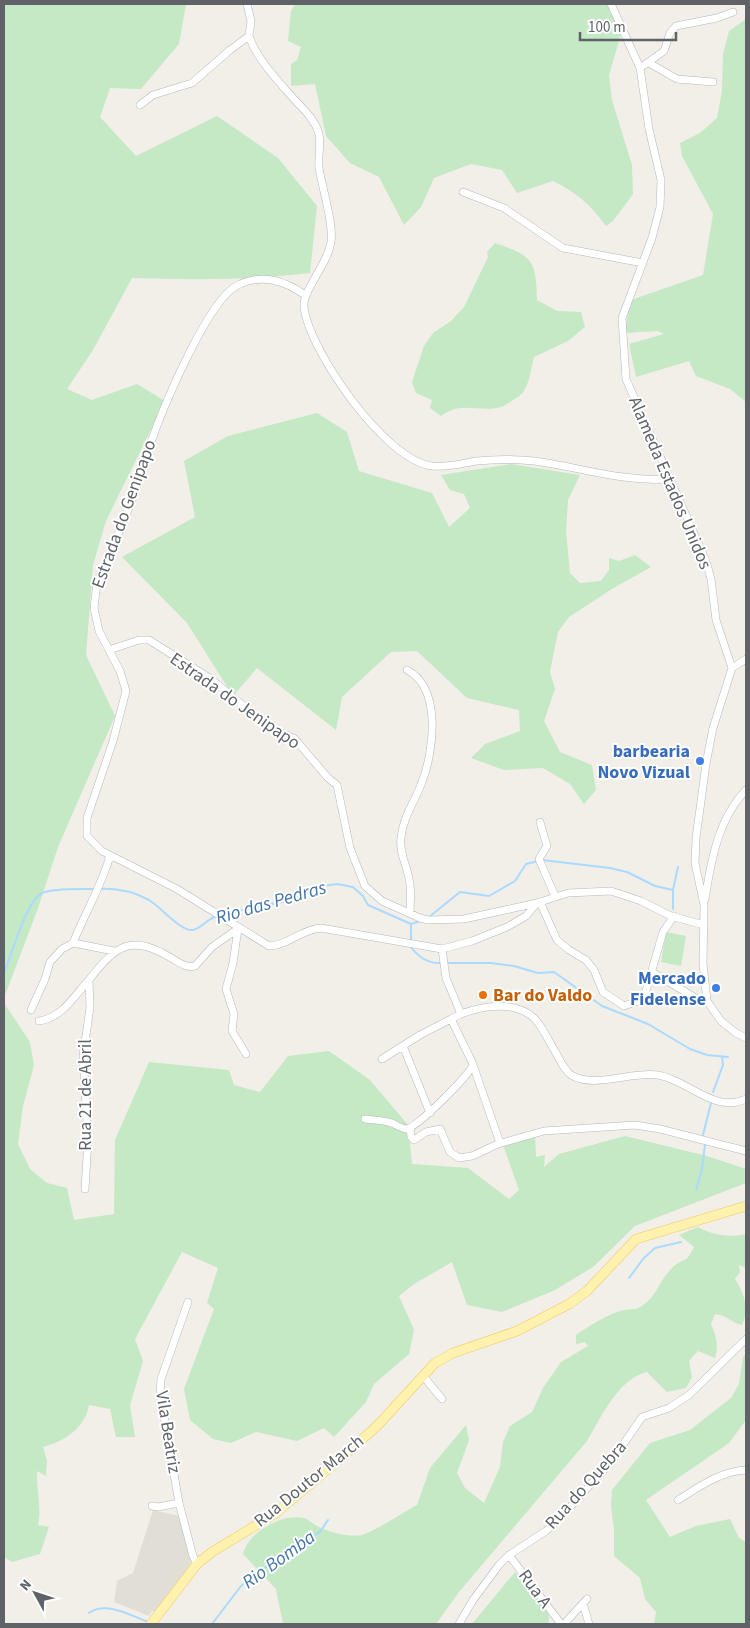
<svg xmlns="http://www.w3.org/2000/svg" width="750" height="1628" font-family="'Source Sans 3',sans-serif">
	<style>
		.education { fill: #e1ded6 }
		.green { fill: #c5e8c5 }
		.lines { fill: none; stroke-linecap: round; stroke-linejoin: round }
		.stream { stroke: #aadaff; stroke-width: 2 }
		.minor-casing { stroke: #b5b8bc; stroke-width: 8 }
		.major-casing { stroke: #f2c960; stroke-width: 10 }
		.minor { stroke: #fff; stroke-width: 7 }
		.major { stroke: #fff2af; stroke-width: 9 }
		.shop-dot { fill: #3f7fe0; stroke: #fff; stroke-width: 2 }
		.food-dot { fill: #e8710a; stroke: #fff; stroke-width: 2 }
		.labels { text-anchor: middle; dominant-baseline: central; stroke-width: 4; stroke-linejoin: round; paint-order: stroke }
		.street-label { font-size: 18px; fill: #5f6368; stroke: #fff }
		.shop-label { font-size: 18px; font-weight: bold; fill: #366cbe; stroke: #fff; text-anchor: end }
		.food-label { font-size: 18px; font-weight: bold; fill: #c56008; stroke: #fff; text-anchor: start }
		.water-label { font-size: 19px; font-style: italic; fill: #4174aa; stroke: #fff }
	</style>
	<rect width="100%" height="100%" fill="#f1efe8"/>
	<path class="education" d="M153 1510 179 1516 191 1562 188 1568 155 1612 152 1611 149 1616 114 1602 117 1581 133 1573Z"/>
	<path class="green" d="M4 4H186L179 44 141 89 110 88 100 117 136 156 217 116 278 158 317 206 310 273C250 280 192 280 132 278L93 350 67 389 92 400 137 384 165 401 106 521 93 565 86 655 115 716 58 847 37 911 4 998Z
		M295 4H608L621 34 609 75 612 100 632 165 633 194 613 221 606 226C591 205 576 192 553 181L517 193 502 170 471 164 434 178 421 207 404 225 379 177 350 163 326 136 315 84 291 86V64L297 60 301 47 288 41 291 11Z
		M746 19V402L730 389 696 376 689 361 636 377 629 344 664 334 658 331 624 333 631 300 703 275 713 214 682 156 680 143 700 133 717 118 722 91 723 54 729 31Z
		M495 243C533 256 536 260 537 300L557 311 581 312 585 327 568 341 534 357C531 367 530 381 524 391 522 395 516 398 513 400 489 420 466 397 441 416L430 408 432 400 416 393 412 382 424 346 433 333 451 321 464 307 488 257 487 252Z
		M317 413 347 432 359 471 432 493 449 527 470 508 464 494 450 490 441 475 511 464 580 475 568 500 566 531 570 573 580 583 601 581 609 570V558L619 561 635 555 651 567 615 587 569 617 558 632 550 672 555 689 544 721 560 752 592 765 596 790 584 804 570 784 543 768 504 770 471 758 485 744 520 731 519 710 467 698 417 651 391 652 342 697 336 730 257 668 233 696 187 623 122 557 195 517 184 461 228 436Z
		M666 932 686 936 681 966 661 962Z
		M4 1003 30 1042 34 1065 23 1106 18 1144 30 1169 47 1183 67 1188 74 1220 114 1214 115 1140 149 1062 229 1070 234 1085 260 1092 288 1056 329 1051 370 1080 408 1125 412 1164 468 1168 509 1199 519 1190 502 1142 535 1136 536 1157 545 1155 544 1167 559 1154 625 1136 707 1156 746 1169V1183L635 1226 593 1267 555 1290 502 1312 467 1305 452 1262 414 1284 399 1296 414 1330 409 1354 374 1384 366 1402 334 1437 324 1428 297 1441 256 1432 231 1443 213 1439 190 1420 184 1389 214 1309 207 1303 218 1268 182 1252 135 1339 143 1361 130 1405 135 1437H116L110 1409 89 1405C85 1428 65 1441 43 1447L47 1461 46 1476 37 1471C36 1490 42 1506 38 1525L49 1527 40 1554 12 1562 4 1557Z
		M698 1227C712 1235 731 1238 746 1234V1268L739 1265 740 1272 735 1279C744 1293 750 1309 742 1325 731 1322 726 1315 715 1314L711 1324C716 1336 719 1344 715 1358L698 1351 689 1361 692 1377 686 1388 667 1392 647 1372C619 1378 601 1417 587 1441L459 1592 436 1624H283L276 1589 243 1554C248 1532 282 1513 304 1518 309 1519 312 1524 317 1526 328 1532 350 1538 362 1535 377 1530 402 1513 417 1505L430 1468 466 1425 469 1440 457 1473 465 1488 484 1503 500 1467 503 1442 510 1426 532 1412 543 1388 561 1362 588 1346 585 1342 576 1344V1335C589 1326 605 1316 620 1311 627 1308 636 1311 642 1306 657 1296 660 1279 673 1267 685 1257 686 1264 694 1247L679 1235Z
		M746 1353V1420L729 1443 646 1500 670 1537 696 1526 730 1519 739 1538 746 1542V1624H654L656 1612 645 1599 640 1578 614 1556V1530L611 1506 612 1490 650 1443 690 1430 731 1398 739 1384 743 1357Z
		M515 1572C525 1583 555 1609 548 1624H472Z"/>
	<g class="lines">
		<path class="stream" d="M542 860 610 868 627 872 655 886 673 890
			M100 889C117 888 134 892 149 900 161 907 181 932 193 930 200 929 208 919 216 916
			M673 909V890L678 867
			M223 914 291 900 323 886 337 884 353 887 363 896 368 905 411 924 420 921
			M429 917 460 892 489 896 515 881 526 864 538 861
			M411 942V924
			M410 946C418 957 428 964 442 963
			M446 963H491L514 966 538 973 554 972 602 1006 648 1024 690 1049 707 1055 728 1057
			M4 972C12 955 26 901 42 893 53 888 82 889 95 889
			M713 1092 723 1065 722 1057
			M703 1135 711 1103
			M696 1190 702 1169 705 1145
			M629 1278 643 1259 655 1248 681 1242
			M89 1613C106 1601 130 1615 148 1622
			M212 1624 241 1586 298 1543 320 1532 328 1520"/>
		<g class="minor-casing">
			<path id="minor" d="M611 4 640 68 649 129 661 180 660 207 652 238 622 318 626 379 706 561 711 579 716 620 732 668 713 728 706 764 696 838 695 863 704 905 703 964 707 1001 721 1021 736 1033 746 1038
				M249 36C257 59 277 80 293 98 303 109 315 119 319 134 321 145 318 157 319 168 322 187 334 225 331 242 328 264 302 291 304 307 309 351 386 461 432 466 447 468 463 463 477 461 496 459 516 459 534 461 579 467 623 482 668 479
				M649 63 677 79 713 82
				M640 68 664 51 670 33 676 26 717 18 733 12
				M140 105 153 95 192 83 230 50 249 36 251 21 247 4
				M463 192 504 208 563 248 643 263
				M305 295C285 281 263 273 238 285 208 299 163 408 151 442 145 457 142 473 136 489 125 521 110 552 97 583L94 608 99 631 120 671 126 691 113 741 87 818V836L102 851 177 889 269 946C287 946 302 929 321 928L442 949 472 941 507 927 526 916 537 903
				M109 650 139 640H149L211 679 270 728 295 739 328 778 337 785 350 848 365 886 382 901 420 918 428 920 464 919 537 903 568 893 611 891 641 901 671 916 704 925
				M732 668 746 659
				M407 670C442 688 434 751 422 782 415 802 403 816 401 838 399 854 407 865 409 879 412 890 410 902 410 913
				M540 822 547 846 539 859 555 896
				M705 899C711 861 718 819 746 790
				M540 902 557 940 569 950 586 960 594 970 603 992 624 1006 641 1000 645 994 663 932 674 916
				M238 929 233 963 226 989 234 1014 232 1031 246 1054
				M73 943C85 913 101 887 110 856
				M442 949 446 978 461 1014 451 1019 472 1062 500 1143
				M652 972 699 1000 707 1001
				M31 1010 45 979 50 962 62 949 73 943 114 951
				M461 1014C482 1006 515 1000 534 1018 543 1027 549 1042 556 1053 560 1060 564 1070 571 1075 594 1089 632 1071 658 1075 688 1080 715 1114 746 1099
				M39 1021C62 1018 74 996 89 980
				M403 1046 430 1113
				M382 1059 420 1035 451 1019
				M365 1119C373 1120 383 1120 392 1123 396 1125 401 1128 406 1129 416 1129 468 1076 473 1065
				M410 1128 411 1137 414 1140 426 1132 440 1129 450 1152 459 1158 472 1156 498 1144 544 1131 635 1125 660 1129 746 1151
				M85 1189 88 1140 83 1056 90 1008 89 980C116 945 131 933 173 959 180 963 186 968 195 966L212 947 239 928
				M188 1302 161 1379 160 1393 179 1503 193 1556 197 1564
				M423 1376 442 1399
				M678 1500C699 1487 721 1471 746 1470
				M152 1506 158 1507 179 1503
				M509 1555 561 1624
				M583 1603 589 1624
				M459 1624 473 1600 499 1565 509 1555 546 1531 558 1520 612 1461 642 1417 669 1408 689 1395 746 1339
				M564 1624 587 1599"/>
		</g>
		<g class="major-casing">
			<path id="major" d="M151 1624 197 1564 212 1552 276 1513 347 1453 378 1425 435 1363 453 1353 517 1331 569 1304 587 1291 636 1239 746 1206"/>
		</g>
		<use href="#minor" class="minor"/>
		<use href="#major" class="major"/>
	</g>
	<g class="shop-dot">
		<circle cx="700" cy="761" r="5"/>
		<circle cx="716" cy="988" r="5"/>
	</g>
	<circle class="food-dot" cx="483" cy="995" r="5"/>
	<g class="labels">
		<g class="street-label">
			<text transform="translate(670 483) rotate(67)">Alameda Estados Unidos</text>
			<text transform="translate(124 514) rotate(-70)">Estrada do Genipapo</text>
			<text transform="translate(235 701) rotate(35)">Estrada do Jenipapo</text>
			<text transform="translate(85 1095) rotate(-90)">Rua 21 de Abril</text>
			<text transform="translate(168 1432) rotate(81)">Vila Beatriz</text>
			<text transform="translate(309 1481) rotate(-39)">Rua Doutor March</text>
			<text transform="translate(586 1485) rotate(-48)">Rua do Quebra</text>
			<text transform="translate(535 1589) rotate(54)">Rua A</text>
		</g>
		<g class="shop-label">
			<text x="690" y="751">barbearia<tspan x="690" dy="21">Novo Vizual</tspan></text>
			<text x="706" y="978">Mercado<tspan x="706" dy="21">Fidelense</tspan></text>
		</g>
		<g class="food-label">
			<text x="493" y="995">Bar do Valdo</text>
		</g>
		<g class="water-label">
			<text transform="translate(271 903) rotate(-16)">Rio das Pedras</text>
			<text transform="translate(279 1560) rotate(-36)">Rio Bomba</text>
		</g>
	</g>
	<rect width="750" height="1628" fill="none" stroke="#5f6368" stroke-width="10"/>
	<g transform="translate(35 1593) rotate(310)" stroke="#ffffff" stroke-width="4" paint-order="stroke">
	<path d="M0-4L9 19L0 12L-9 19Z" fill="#5f6368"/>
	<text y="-8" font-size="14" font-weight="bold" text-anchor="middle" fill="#5f6368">N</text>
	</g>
	<path d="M580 32v8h96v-8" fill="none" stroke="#5f6368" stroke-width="2.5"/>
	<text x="588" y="32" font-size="15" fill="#5f6368" stroke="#ffffff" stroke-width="4" paint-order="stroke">100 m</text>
</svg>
